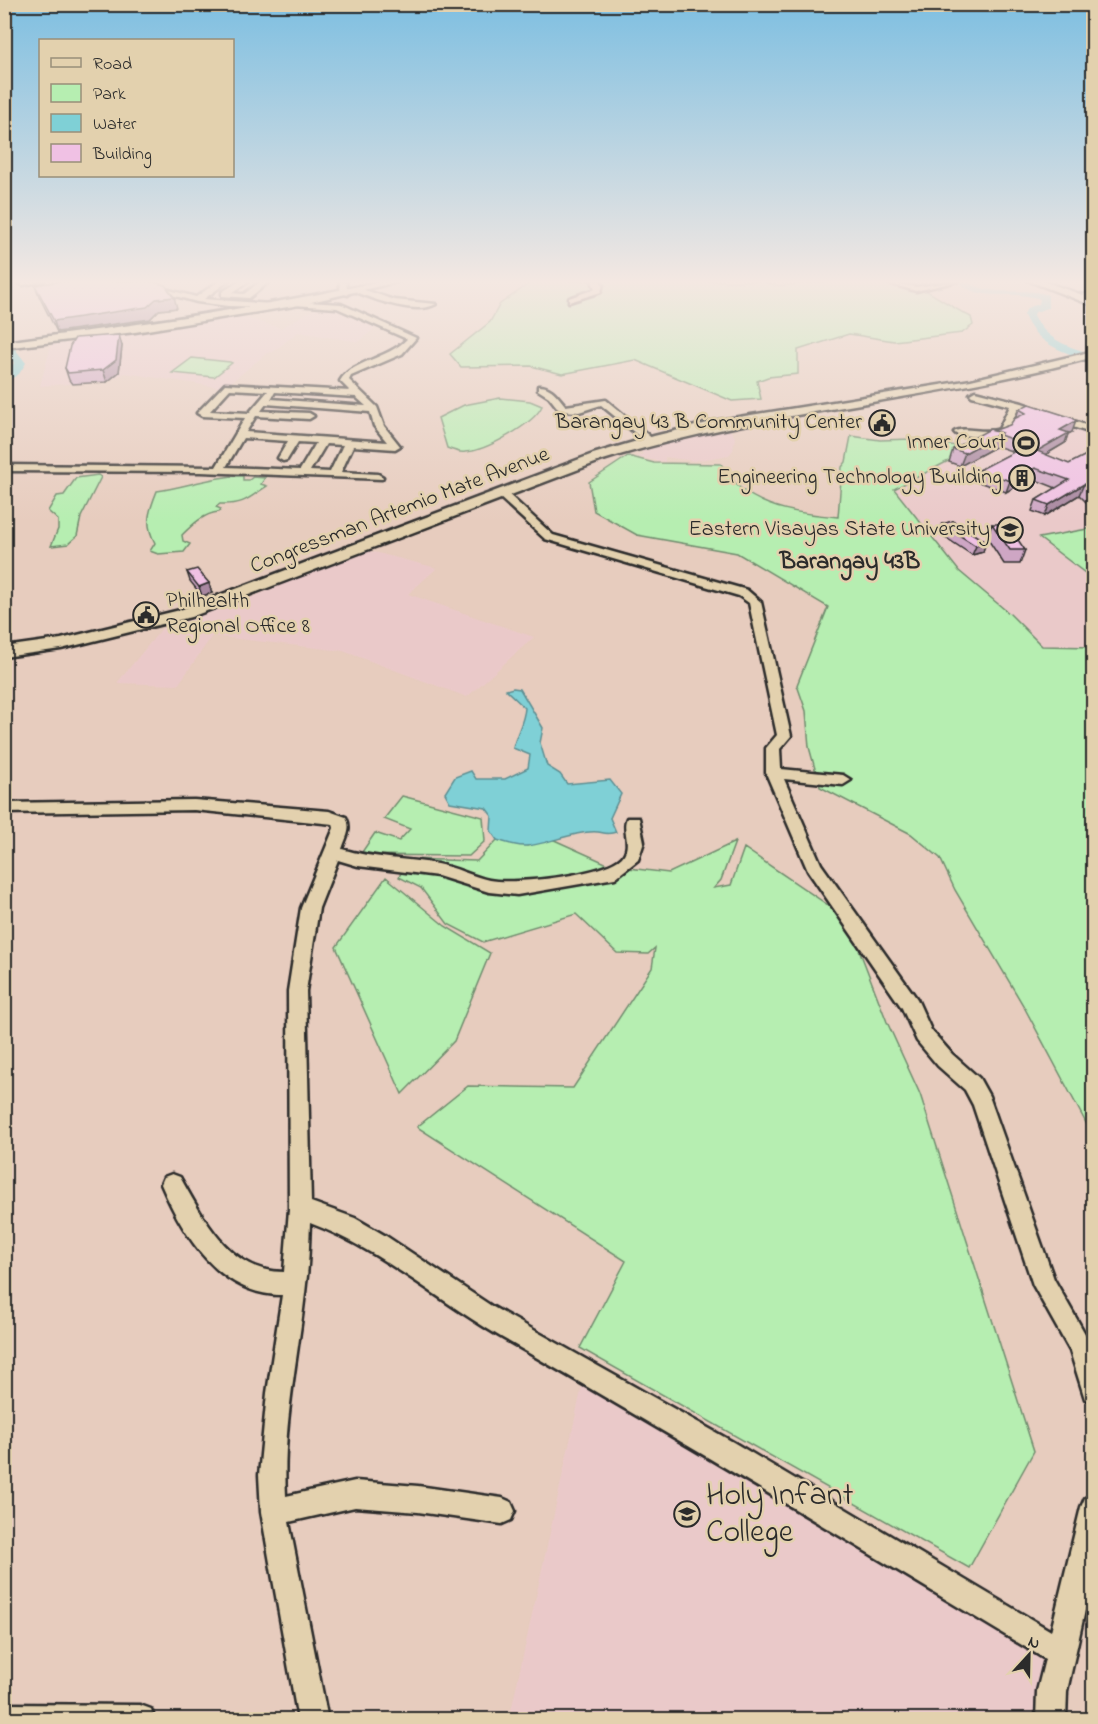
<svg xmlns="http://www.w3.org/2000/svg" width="1098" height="1724" font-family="'Indie Flower',sans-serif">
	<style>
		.built { fill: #eac9c9 }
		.green { fill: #b6eeb1; stroke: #708c6e; stroke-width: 1.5 }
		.water { fill: #7fd0d6; stroke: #5d8e92; stroke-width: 1.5 }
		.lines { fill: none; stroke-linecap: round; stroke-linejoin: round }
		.river { fill: #7fd0d6; fill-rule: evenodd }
		.minor-casing { stroke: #2b2b2b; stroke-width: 5 }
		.major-casing { stroke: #2b2b2b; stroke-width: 5 }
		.minor { fill: #e3d1ae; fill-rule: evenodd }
		.major { fill: #e3d1ae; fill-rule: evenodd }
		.wall { fill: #cea6c4; stroke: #2b2b2b; stroke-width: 1.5 }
		.shaded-wall { fill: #a887a0; stroke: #2b2b2b; stroke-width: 1.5 }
		.building { fill: #f0c1e4; stroke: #2b2b2b; stroke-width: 1.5 }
		.labels { text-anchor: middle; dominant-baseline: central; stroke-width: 5; stroke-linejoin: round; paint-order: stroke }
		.far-poi-label { font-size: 22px; fill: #2b2b2b; stroke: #e3d1ae; text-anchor: end }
		.far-street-label { font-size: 22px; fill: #2b2b2b; stroke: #e3d1ae }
		.far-quarter-label { font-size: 24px; font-weight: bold; fill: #2b2b2b; stroke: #e3d1ae }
		.near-poi-label { font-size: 32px; fill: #2b2b2b; stroke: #e3d1ae; text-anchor: start }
	</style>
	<rect width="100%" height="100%" fill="#e7ccbe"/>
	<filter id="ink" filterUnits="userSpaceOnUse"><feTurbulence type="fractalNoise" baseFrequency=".0167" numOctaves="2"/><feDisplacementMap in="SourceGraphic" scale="12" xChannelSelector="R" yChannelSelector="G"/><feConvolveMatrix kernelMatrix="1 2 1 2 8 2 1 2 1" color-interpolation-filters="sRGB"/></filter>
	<g filter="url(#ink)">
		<path class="built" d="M319 306 339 309 378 325 359 342 298 332 273 352 267 353 224 388 125 373 108 381 40 386 52 342 126 334 235 315 281 328Z
			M1018 408 1093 434V444L1080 453 1093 458V647L1042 646 1010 614 959 571 894 489 1010 429Z
			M728 427 735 437 733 450 729 455 694 461 665 457V462L635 457 643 454 639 448Z
			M366 550 437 568 408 594 534 637 467 697 343 651 212 636 178 685 117 683 164 626 228 607Z
			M582 1386 1058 1642 1070 1719 509 1720Z"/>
		<path class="green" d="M533 281H762C778 288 790 285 807 283 832 282 877 276 901 281 926 286 948 306 971 317L973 325 962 333 894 341 849 334 798 350V374L768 377 757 381 761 399 732 401 635 360 562 374 531 366 461 367 450 354 490 322 500 304Z
			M192 358 230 362 232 363 214 377 172 373Z
			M500 398 530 401 542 406C534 424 486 451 465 452 460 453 452 450 447 448L438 418 464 405Z
			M851 436 880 440 912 439 962 447 987 441 894 489 959 571 1010 614 1042 646 1093 647V1136L1023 1005 955 890 940 858 911 834 820 787 809 747 806 711 797 685 828 607 737 553 637 535 594 511 589 482 628 456 654 463 721 464C726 471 732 480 738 486 765 510 804 514 838 517L842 467 846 462Z
			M98 475 101 477 81 517 77 536 68 544 51 546 58 529V520L48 511 57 496 64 495 76 478Z
			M243 476V480H249L253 477 265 478 261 484 267 486C248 498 245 505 220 504L216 507 221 509 219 512C204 513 192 525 182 535L183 541 190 544 184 552 158 554 150 551 155 543C144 523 149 511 157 491 186 487 216 475 243 476Z
			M1093 528V579L1039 538Z
			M402 796 483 817 485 841 469 856 360 855 375 833 399 841 410 829 384 819Z
			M552 839 612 866 669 873 735 842 721 880 714 888 731 885 744 848 847 918 887 1022 920 1094 1034 1451 969 1568 580 1348 626 1261 417 1127 468 1086 573 1088 652 968 655 948 648 954 617 953 576 914 483 942 448 924 421 888 399 877 408 859 477 861 497 840 527 846Z
			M386 877 445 926 490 953 454 1041 402 1094 336 947Z"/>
		<path class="water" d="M513 688 520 689 543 728 540 743 547 766 560 774 567 784 610 780 621 794 610 818 616 832C608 835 605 833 598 832 575 830 544 846 524 846 515 846 506 843 497 840L491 831 492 816 486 808 450 802 445 793 455 777 471 771 476 779H505L528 768 530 755 513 748C516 734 524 722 525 708L506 690Z"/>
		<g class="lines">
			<path class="river" d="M5 281H15L13 294 4 299Z
				M957 281C969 281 974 286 985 289 1006 294 1027 288 1048 295V308L1035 312 1034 315C1044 339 1070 348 1094 354V361C1066 354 1035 344 1024 315L1027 308 1039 304 1040 299C1012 289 981 304 957 281Z
				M4 345H12L26 363 19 374 4 383V374L14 363 4 350Z"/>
			<g class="minor-casing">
				<path id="minor" d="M22 281H44L23 285 19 283Z
					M121 281H134L196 297 219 281H228L204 299 285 305 281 307 228 306 197 302Z
					M240 281H249L232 293 244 294 261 281H270L249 298 222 296V292Z
					M339 281 346 283 348 295 341 293Z
					M592 281H600L603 284 601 292 569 302V298L595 289Z
					M881 281 916 287 958 281 916 291Z
					M359 288 394 300 436 304C417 315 375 300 356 292Z
					M1094 292V296L1078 299 1074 297Z
					M291 301 341 304 416 338 402 354 351 376 349 380 377 407 384 426 400 446 395 449 353 446 341 472 378 474 383 477 382 479 201 472 4 471V465L216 467 245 418 202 416 197 413 225 384 350 391 340 381C351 361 388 359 407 339L337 308 294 305ZM230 389 268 391 249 413 210 411ZM275 392 356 397 366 406 271 399ZM266 404 370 412 374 426 387 442 246 432 256 416 309 419 314 416 309 413 261 411ZM243 438 288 441 278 458 283 461 287 460 298 442 316 443 300 470 226 467ZM326 444 343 445 330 472 310 471Z
					M538 386C551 385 558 397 566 406L606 400 654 440 646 442 601 405 579 412 560 411 549 397 538 390Z
					M975 391 1022 403 1094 428V434L1018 409 1006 433 990 439 956 434 954 432C964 425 984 435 999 429L1010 406 972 396 970 394Z
					M498 492H506L553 535 747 590 761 602 791 736 780 749 781 769 843 775 851 780 843 785 784 779 821 864 917 999 931 1030 952 1054 979 1078 989 1096 1054 1279 1092 1346 1094 1402 1085 1399 1070 1351 1033 1285 973 1105 965 1090 938 1066 917 1041 902 1008 808 871 766 773V748L777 735 749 603 739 596 545 539 498 496Z
					M194 800 329 811 346 817C352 829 346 837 342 849 373 859 405 858 437 864 455 867 471 876 489 880 514 885 605 875 622 857 633 845 621 829 627 818H639L644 842 638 860 615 878 517 895 489 892 438 876 358 866 338 860 319 908 306 991 311 1202 355 1218 386 1236 493 1307 733 1442 1051 1631 1081 1507 1085 1498 1094 1494V1570L1067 1691 1066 1720H1036L1037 1691 1045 1659C864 1550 684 1442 501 1337 437 1300 380 1249 310 1223 309 1243 309 1264 306 1284 299 1354 282 1425 286 1496L355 1481 418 1486 502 1498 511 1502 515 1511 511 1520 502 1524 418 1512 355 1507 289 1522 328 1720H298L261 1512 259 1475 267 1393 282 1295C219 1295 183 1235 161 1184L164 1177 172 1174 180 1177C204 1219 229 1272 284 1272L289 1209 288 991 301 908 334 828 333 824 194 810 4 813V803Z
					M4 1704 140 1705 151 1709 155 1720H4Z"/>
			</g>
			<g class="major-casing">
				<path id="major" d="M383 281H401L294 306 135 332 4 348V342C132 326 258 308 383 281Z
					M1029 281H1043L1094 299V306Z
					M1094 351V357C931 401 763 410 603 460L191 617 61 649 4 657V647L61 639 180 610 593 454 654 436 720 420 971 380Z"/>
			</g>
			<use href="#minor" class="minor"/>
			<use href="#major" class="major"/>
		</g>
		<path class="wall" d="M35 285 177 308 159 310 150 319 57 332 39 296Z
			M122 346 119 372 107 382 72 384 69 380 65 368Z
			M1019 409 1072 432 1068 434 1065 443 1045 455 1069 464 1094 451V510L1079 495 1045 516 1032 511 1036 500 1056 488 1031 478 1006 492 976 481 979 470 1014 452 997 446 960 466 949 462 953 449 993 431 1010 425 1016 418Z
			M953 521 983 552 972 555 939 533 942 524Z
			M992 524 1025 550 1020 564H1004L987 538Z
			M187 572 212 593 202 596 190 581Z"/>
		<path class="shaded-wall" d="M174 297 177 308 159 310 150 319 57 332 54 321 156 299Z
			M119 335 122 346 119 372 107 382 103 370Z
			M1076 421 1072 432 1068 434 1065 443 1033 462 1037 451 1060 430Z
			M1001 433 997 446 960 466 965 453Z
			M1035 468 1031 478 1006 492 1010 481Z
			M1084 484 1079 495 1045 516 1049 505Z
			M986 542 983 552 972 555 976 546Z
			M209 583 212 593 202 596 199 587Z"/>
		<path class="building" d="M61 281H150L165 285 174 297 156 299 147 307 54 321 35 285Z
			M119 335 116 360 103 370 68 373 65 368 70 346 75 338Z
			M1029 404 1073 418 1076 421 1060 430 1069 433 1037 451 1069 464 1094 451V494L1084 484 1049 505 1036 500 1069 480 1035 468 1010 481 979 470 1027 445 1000 435 1001 433 993 431 1010 425 1014 419 1026 413 1019 409Z
			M990 429 1001 433 965 453 953 449Z
			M953 521 986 542 976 546 942 524Z
			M992 524H1007L1025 550H1010Z
			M197 569 209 583 199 587 187 572Z"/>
	</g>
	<linearGradient id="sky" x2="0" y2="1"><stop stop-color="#7ebfe1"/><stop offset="0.54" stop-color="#f4e8e2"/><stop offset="1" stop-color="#f4e8e2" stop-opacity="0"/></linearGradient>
	<rect width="1098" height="522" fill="url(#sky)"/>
	<defs>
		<g id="civic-ring" transform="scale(1.35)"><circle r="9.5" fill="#e3d1ae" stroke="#2b2b2b" stroke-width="1.5"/><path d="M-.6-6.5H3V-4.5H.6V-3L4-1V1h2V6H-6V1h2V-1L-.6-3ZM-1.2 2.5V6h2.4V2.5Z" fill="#2b2b2b"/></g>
		<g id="stadium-ring" transform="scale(1.35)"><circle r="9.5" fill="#e3d1ae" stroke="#2b2b2b" stroke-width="1.5"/><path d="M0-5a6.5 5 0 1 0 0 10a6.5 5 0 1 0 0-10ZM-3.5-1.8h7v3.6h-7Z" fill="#2b2b2b"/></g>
		<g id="building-ring" transform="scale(1.35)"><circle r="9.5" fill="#e3d1ae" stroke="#2b2b2b" stroke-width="1.5"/><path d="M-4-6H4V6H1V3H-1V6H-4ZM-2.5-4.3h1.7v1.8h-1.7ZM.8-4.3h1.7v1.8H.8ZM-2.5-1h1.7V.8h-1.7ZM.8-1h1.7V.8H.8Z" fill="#2b2b2b"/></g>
		<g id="university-ring" transform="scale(1.35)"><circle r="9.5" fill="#e3d1ae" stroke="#2b2b2b" stroke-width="1.5"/><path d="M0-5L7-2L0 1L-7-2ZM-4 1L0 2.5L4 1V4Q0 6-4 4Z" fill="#2b2b2b"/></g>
	</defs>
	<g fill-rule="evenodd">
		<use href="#civic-ring" x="882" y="423"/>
		<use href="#stadium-ring" x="1026" y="443"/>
		<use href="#building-ring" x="1022" y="478"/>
		<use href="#university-ring" x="1010" y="530"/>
		<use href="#civic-ring" x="146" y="615"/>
		<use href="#university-ring" x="687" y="1514"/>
	</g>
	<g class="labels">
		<g class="far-poi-label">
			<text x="862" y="423">Barangay 43 B Community Center</text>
			<text x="1006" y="443">Inner Court</text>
			<text x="1002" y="478">Engineering Technology Building</text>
			<text x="990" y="530">Eastern Visayas State University</text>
			<text x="166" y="602" text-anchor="start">Philhealth<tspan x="166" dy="25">Regional Office 8</tspan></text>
		</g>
		<g class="far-street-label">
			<text transform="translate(400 511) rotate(-21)">Congressman Artemio Mate Avenue</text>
		</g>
		<g class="far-quarter-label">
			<text x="850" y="562">Barangay 43B</text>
		</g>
		<g class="near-poi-label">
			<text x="706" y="1496">Holy Infant<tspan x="706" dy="37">College</tspan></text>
		</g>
	</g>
	<rect width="1098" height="1724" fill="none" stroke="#e3d1ae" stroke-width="24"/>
	<rect x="12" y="12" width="1074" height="1700" fill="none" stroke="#2b2b2b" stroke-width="2" filter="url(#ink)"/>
	<rect x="39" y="39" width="195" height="138" fill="#e3d1ae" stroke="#998f7a" stroke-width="1.5"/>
	<rect x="51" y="58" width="30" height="9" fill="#e3d1ae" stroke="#998f7a" stroke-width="1.5"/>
	<text x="93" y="69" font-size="18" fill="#2b2b2b">Road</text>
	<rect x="51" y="84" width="30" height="18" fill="#b6eeb1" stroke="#998f7a" stroke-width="1.5"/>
	<text x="93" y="99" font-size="18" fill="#2b2b2b">Park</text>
	<rect x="51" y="114" width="30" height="18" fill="#7fd0d6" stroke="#998f7a" stroke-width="1.5"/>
	<text x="93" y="129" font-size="18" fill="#2b2b2b">Water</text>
	<rect x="51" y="144" width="30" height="18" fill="#f0c1e4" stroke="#998f7a" stroke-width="1.5"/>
	<text x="93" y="159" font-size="18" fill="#2b2b2b">Building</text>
	<g transform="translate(1029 1655) rotate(22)" stroke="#e3d1ae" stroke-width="4.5" paint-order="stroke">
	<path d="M0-4.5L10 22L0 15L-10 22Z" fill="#2b2b2b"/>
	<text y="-9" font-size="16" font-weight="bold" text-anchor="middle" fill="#2b2b2b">N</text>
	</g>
</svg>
